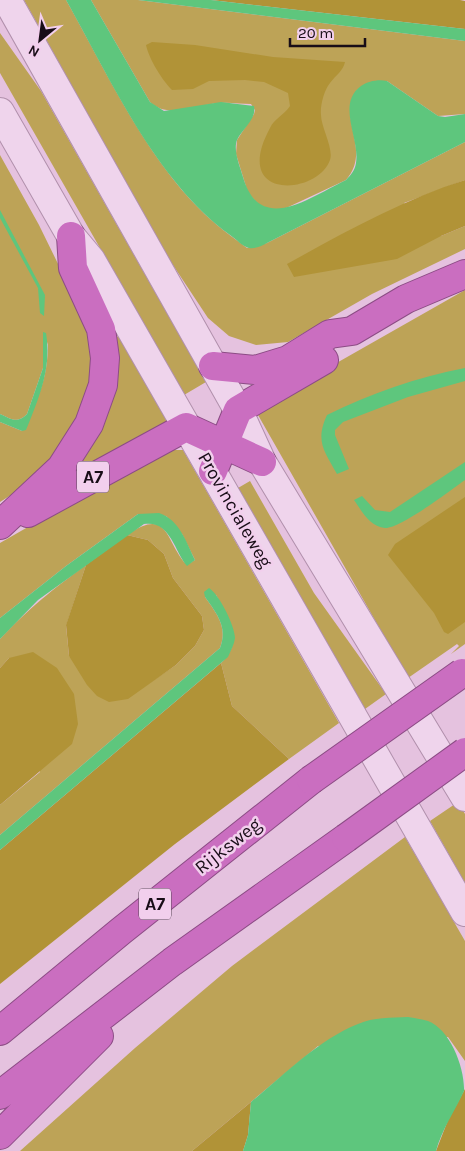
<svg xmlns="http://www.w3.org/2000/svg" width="465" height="1151" font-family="Karla,sans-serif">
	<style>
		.green { fill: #bda357 }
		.forest { fill: #b19337 }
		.water { fill: #5ec67d }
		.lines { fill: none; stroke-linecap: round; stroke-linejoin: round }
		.secondary-casing { stroke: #b190ac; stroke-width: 30 }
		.highway-casing { stroke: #8c4c85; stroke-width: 30 }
		.secondary { stroke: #efd4ec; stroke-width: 28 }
		.highway { stroke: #ca6ec0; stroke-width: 28 }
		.highway-bridge-casing { stroke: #8c4c85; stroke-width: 30; stroke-linecap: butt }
		.highway-bridge { stroke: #ca6ec0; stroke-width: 28 }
		.labels { text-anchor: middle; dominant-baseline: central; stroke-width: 5; stroke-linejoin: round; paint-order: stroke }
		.shield { fill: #f2cfed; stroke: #594757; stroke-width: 1 }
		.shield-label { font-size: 18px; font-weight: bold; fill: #180d17 }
		.street-label { font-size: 19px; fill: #180d17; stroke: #f2cfed }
	</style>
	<rect width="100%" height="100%" fill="#e5c2df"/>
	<path class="green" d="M24 0H66C108 74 151 170 217 225 226 233 237 240 247 248L267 243 465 142V180L404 203 441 236 465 226V249L372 294 288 342 256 345 229 336 208 318 163 250Z
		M91 0H138L465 41V114L438 116 387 81 358 89C335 117 373 149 346 180L284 209H267L260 206 248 193 236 154 237 140 254 114 255 110 251 104C241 104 230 102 220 103 197 104 169 120 150 102Z
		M0 33 41 91 206 382 184 395 0 73Z
		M0 155 39 225 86 321 91 339 93 377 75 436 22 488 0 502V422L22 431C38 398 48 380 48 342L43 356V368L27 414C17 424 11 419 0 414Z
		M465 290V644L451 654 459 646 457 644 408 678 258 415 326 369Z
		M115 336 119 337 166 418 167 425 80 475 74 471C113 426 110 392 115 336Z
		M173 450H183L339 723 289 759 232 706 221 663C245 640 229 619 216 595L205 597C217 614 228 627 220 648L0 835V805L40 772 9 658 0 668V639C28 609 53 589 86 565L66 626 69 656 145 686 176 665 195 646 204 630 202 616 173 578 164 554 148 540 127 535C170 505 165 543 187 565L195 560 182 534 166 516 138 514 66 566 0 618V543L145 460Z
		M250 481 314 593 386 694 365 709 238 488Z
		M458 802 465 814V883L430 821Z
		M405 837 465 941V1061L448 1037 318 1046 192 1151H20L135 1048 232 966Z"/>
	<path class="forest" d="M211 0H460L465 1V29Z
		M152 42 195 45 273 57 345 62C343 71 336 75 330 83 324 90 320 106 321 115 321 127 334 149 330 160 318 195 230 202 270 128 274 119 284 115 290 106L288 93 264 82 245 80 209 81 193 89 172 90C162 80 149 59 146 45Z
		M465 180V226L441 236 397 259 294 277 287 264C345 232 402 200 465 180Z
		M465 497V622L448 634 444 632 434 613 388 555 395 544Z
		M127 535 148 540 164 554 173 578 202 616 204 630 195 646 176 665 128 699 109 702 97 696 87 685 69 656 66 625 86 565Z
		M33 652 57 668 74 694 78 724 72 744 0 805V668L9 658Z
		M221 663 232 706 289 759 175 844 0 984V850Z
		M465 1089V1151H436L448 1120Z
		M251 1102 248 1135 243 1151H192Z"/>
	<path class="water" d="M66 0H91L150 102 164 111 221 102 254 106C257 119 242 129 237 140 233 151 240 166 243 177 260 236 310 197 346 180 351 175 355 170 356 163 360 138 336 104 361 86 368 81 379 79 387 81L438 116 445 117 465 114V142L267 243C261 246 256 249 249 248 243 247 236 239 230 235 155 180 111 80 66 0Z
		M138 0H211L465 29V41Z
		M0 210 45 295 44 316 40 313 38 288 0 218Z
		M43 332 46 333C52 368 39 398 26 430L22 431 0 422V414C11 419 17 424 27 414L43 368Z
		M465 368V381L408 397 343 422 335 430V435L349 469 337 474C324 451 315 441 327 415 370 394 417 377 465 368Z
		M465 462V480C451 490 400 529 385 528 370 527 361 510 354 500L362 496 375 510 390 512Z
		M159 513C180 520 186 542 195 560L187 566C174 550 170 520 144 524L38 600 0 639V618L66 566 138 514Z
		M209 588C219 594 235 626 235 638 234 645 231 650 228 657L0 850V835L220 648C228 627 217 614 205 597L204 592Z
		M408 1017C414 1018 422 1019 428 1021 450 1029 465 1068 464 1091 455 1111 442 1129 436 1151H243L248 1135 251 1102C284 1075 318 1040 358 1024 374 1017 391 1018 408 1017Z"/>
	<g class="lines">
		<g class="secondary-casing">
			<path id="secondary" d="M7 0 238 410 262 462 465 797
				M0 112 71 236 91 260 465 912"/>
		</g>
		<g class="highway-casing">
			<path id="highway" d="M213 366 255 370 288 360 330 334 352 331 406 299 465 274
				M213 471 238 410 324 360
				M28 513 186 427 262 462
				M0 525 61 468 89 424 103 385 105 358 101 329 73 268 71 236
				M0 1031 121 931 311 780
				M0 1095 172 962 346 838
				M0 1135 99 1036"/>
		</g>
		<use href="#secondary" class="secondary"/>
		<use href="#highway" class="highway"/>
		<g class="highway-bridge-casing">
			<path id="highway-bridge" d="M311 780 462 673
				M346 838 465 752"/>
		</g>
		<use href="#highway-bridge" class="highway-bridge"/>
	</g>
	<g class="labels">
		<g class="shield">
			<rect x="77" y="461.5" width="32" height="31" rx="4"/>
			<rect x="139" y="888.5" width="32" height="31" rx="4"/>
		</g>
		<g class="shield-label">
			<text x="93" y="477">A7</text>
			<text x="155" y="904">A7</text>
		</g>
		<g class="street-label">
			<text transform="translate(235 510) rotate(60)">Provincialeweg</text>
			<text transform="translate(228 846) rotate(-38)">Rijksweg</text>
		</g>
	</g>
	<g transform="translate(40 40) rotate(209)" stroke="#f2cfed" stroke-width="4" paint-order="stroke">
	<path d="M0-4L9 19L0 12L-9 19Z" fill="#180d17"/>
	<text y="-8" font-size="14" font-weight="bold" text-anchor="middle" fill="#180d17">N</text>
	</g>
	<path d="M290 38v8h75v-8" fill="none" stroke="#180d17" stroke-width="2.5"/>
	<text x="298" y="38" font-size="15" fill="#180d17" stroke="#f2cfed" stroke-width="4" paint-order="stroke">20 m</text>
</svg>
